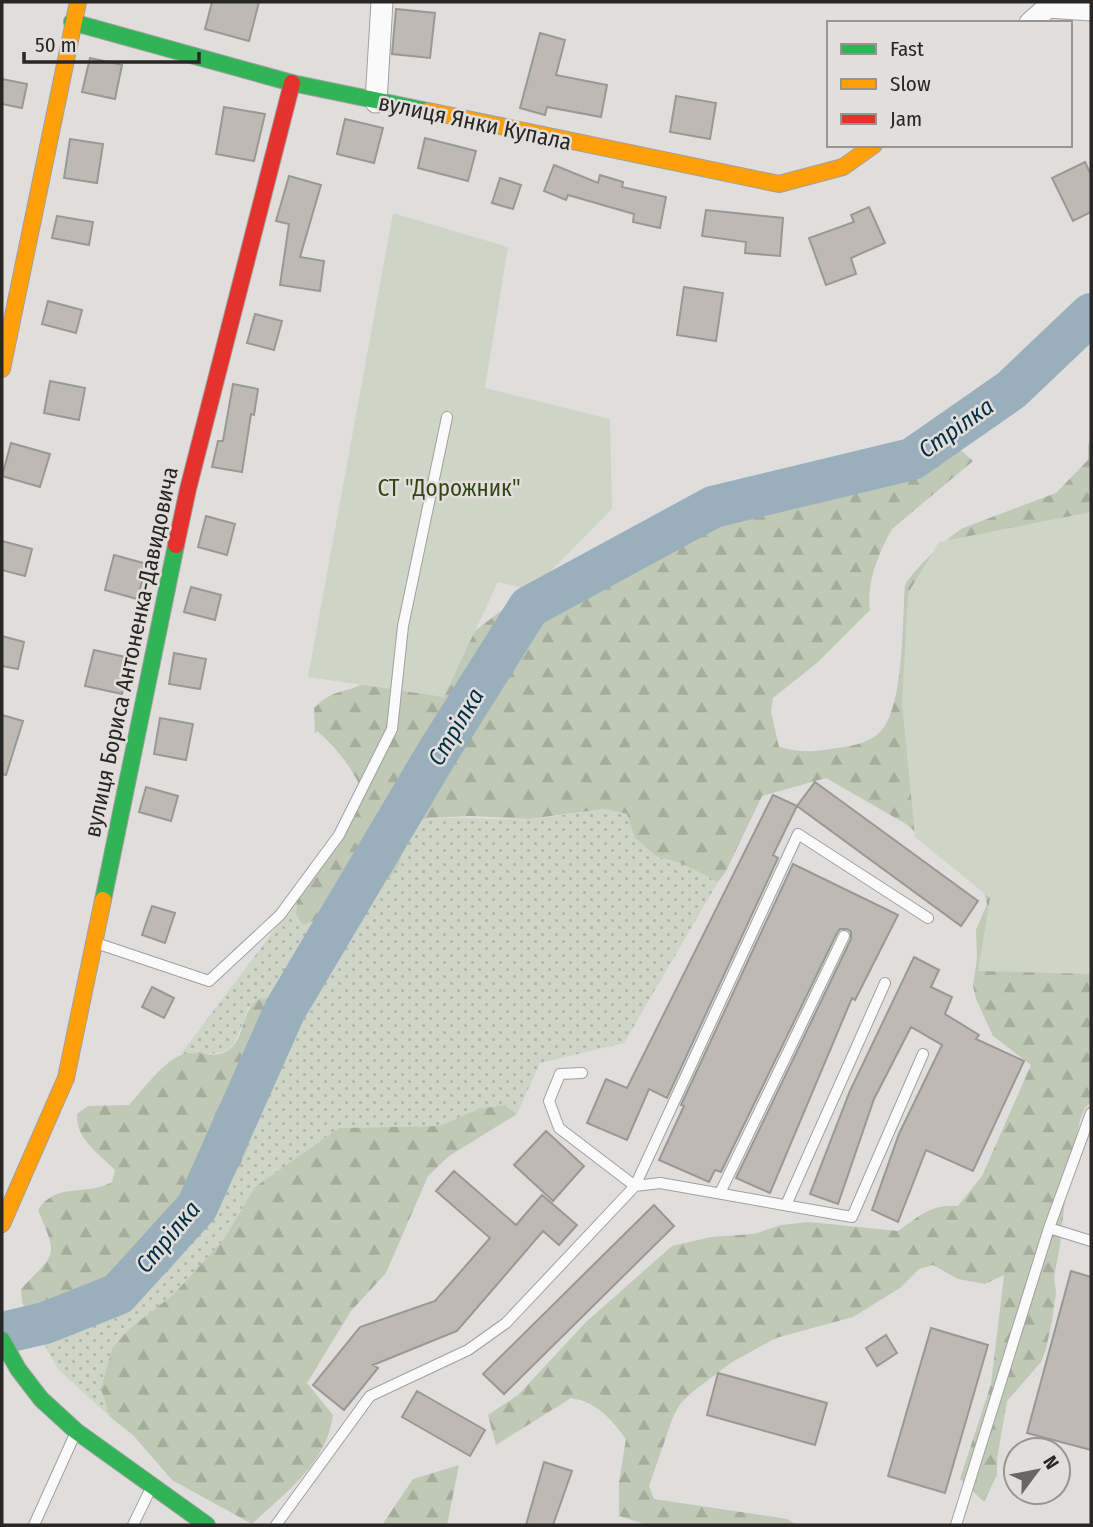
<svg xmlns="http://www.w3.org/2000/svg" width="1093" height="1527" font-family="'Fira Sans Condensed',sans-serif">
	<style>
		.grass { fill: url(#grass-dots) }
		.forest { fill: url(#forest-firs) }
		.garden { fill: #ced4c6 }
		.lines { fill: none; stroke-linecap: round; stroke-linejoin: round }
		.river { stroke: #99afbc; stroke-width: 42 }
		.building { fill: #bebab3; stroke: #989896; stroke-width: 2 }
		.lane-casing { stroke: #a1a09e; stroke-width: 12 }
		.street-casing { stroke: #a1a09e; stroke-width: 23 }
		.fast-casing { stroke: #a1a09e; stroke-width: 18 }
		.slow-casing { stroke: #a1a09e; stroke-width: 18 }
		.jam-casing { stroke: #a1a09e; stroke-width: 18 }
		.lane { stroke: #fafafa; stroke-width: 10 }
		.street { stroke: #fafafa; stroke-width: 21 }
		.fast { stroke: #30b455; stroke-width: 16 }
		.slow { stroke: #ff9f0a; stroke-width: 16 }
		.jam { stroke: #e5322d; stroke-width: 16 }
		.labels { text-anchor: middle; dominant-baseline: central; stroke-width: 5; stroke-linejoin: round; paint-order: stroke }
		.street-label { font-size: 23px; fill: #282726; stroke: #e1dedb }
		.park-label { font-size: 23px; fill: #324616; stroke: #e1dedb }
		.water-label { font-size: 24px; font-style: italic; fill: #002f44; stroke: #e1dedb }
	</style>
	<defs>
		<pattern id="grass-dots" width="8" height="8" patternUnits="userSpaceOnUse" patternTransform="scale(1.75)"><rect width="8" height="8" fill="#ced4c6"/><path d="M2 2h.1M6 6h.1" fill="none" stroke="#b1b6aa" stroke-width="1.8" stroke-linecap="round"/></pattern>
		<pattern id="forest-firs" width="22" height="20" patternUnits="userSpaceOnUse" patternTransform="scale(1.75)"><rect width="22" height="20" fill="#c0c8b6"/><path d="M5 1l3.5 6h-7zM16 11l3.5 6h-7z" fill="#a5ac9c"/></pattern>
	</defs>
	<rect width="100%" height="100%" fill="#e0dedc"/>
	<path class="grass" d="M605 809 627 814 635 838 656 856 683 864 718 882 624 1043 540 1063 517 1114 505 1105 478 1109 440 1126 339 1128 255 1187 224 1239 173 1295 129 1329 101 1389 110 1417 58 1369 35 1328 61 1332 169 1271 216 1212 248 1149 250 1120 284 1038 249 1006C230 1057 236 1054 181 1054L297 900 296 914 397 866 409 823C450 813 489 821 529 819 555 817 580 812 605 809Z"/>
	<path class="forest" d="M1091 432V1102L1085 1108 1080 1120 1066 1189 1060 1246 1054 1277 1056 1293 1052 1321 1046 1349 1041 1362 1007 1401 997 1459V1475L984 1502 960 1479 991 1384 1004 1275 985 1284 958 1279 933 1265 919 1269 900 1288 853 1317 776 1338 732 1362 691 1393 680 1404 673 1417 649 1486 654 1499 787 1519 797 1525H648L619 1516V1482L626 1439C611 1419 597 1402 571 1398L496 1445 488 1415 518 1395 586 1322 672 1246 711 1237 754 1234 781 1225 809 1222 898 1231C919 1216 931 1204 958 1206L982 1176 1031 1065 993 1036 976 999 973 986 977 958 976 930 987 904 984 891 906 824 826 778 762 796 726 871 718 882 683 864 656 856 635 838 627 814 605 809 528 819 470 816 430 818 409 823C406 836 404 853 398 865 383 895 332 913 303 925L296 914 297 900 343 837 359 784C349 764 334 745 317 731L315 734 314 708C325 697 335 692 351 689L463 640 536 584 562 568 663 529 766 481 779 478 823 477 949 440 973 461 892 529C879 552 866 583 870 610L818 662 773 698 771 712 779 747C805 753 810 752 837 748 850 746 865 744 877 735 905 714 902 619 905 585 913 570 948 537 963 528L1056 493 1088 460V446Z
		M260 998 275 999 284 1038 250 1120 248 1149 216 1212 169 1271 112 1315 61 1332 35 1328 22 1302 21 1289C57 1251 58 1258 38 1210 57 1181 85 1197 112 1182L115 1170C98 1152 76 1140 77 1114L88 1106 129 1105C144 1089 159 1066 179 1056 195 1048 217 1062 231 1048 246 1035 239 1013 260 998Z
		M505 1105 517 1114 449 1156 428 1176 386 1273 351 1311 307 1383 333 1415C327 1463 285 1493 252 1524L172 1480 133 1435 110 1417 101 1389 112 1349 129 1329 173 1295 224 1239 255 1187 339 1128 440 1126 478 1109Z
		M459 1465 447 1525H382L413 1479Z"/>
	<path class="garden" d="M393 213 508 247 485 388 610 419 612 509 532 590 498 582 444 697 308 677Z
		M1091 512V974L978 971 990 898 915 837 902 703 908 593 939 542Z"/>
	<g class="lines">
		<path class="river" d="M2 1333 45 1323 118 1294 197 1207 285 1010 436 755 529 607 713 507 912 459 1011 390 1091 314"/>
	</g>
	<path class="building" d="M212 2H259L249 41 205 29Z
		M396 9 435 13 430 58 392 54Z
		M540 33 565 40 556 75 607 85 601 117 547 107 545 115 520 108Z
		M90 58 122 65 115 99 82 92Z
		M2 79 27 84 22 108 2 104Z
		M676 96 716 103 710 139 670 132Z
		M224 107 265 114 254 161 216 154Z
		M345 119 383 128 374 163 337 154Z
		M425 138 476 151 468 181 418 168Z
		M70 139 103 144 97 183 64 178Z
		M1085 162 1091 175V212L1073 221 1052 178Z
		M554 165 598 183 600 175 623 182 622 187 666 197 660 228 633 222 634 214 568 195 566 200 544 191Z
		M289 176 321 185 300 257 324 261 320 291 280 285 289 224 276 221Z
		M500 178 521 185 513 209 492 203Z
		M869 207 885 243 851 258 856 274 826 285 809 238 854 222 851 215Z
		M706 210 783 218 780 256 745 253 746 242 702 236Z
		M57 216 93 222 89 245 52 238Z
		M684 287 723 293 716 341 677 335Z
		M48 301 82 310 76 333 42 324Z
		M255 314 282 321 274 350 247 343Z
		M50 381 85 388 79 420 44 413Z
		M233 384 258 389 254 415 251 414 242 472 212 467 218 441H223Z
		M11 443 50 454 40 487 2 476Z
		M206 516 235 524 227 555 198 547Z
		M2 541 32 549 25 576 2 570Z
		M114 555 147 564 137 599 105 590Z
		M191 587 221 595 215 620 184 612Z
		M2 636 24 642 18 669 2 666Z
		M94 650 130 658 122 694 85 686Z
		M174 653 206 659 200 689 169 684Z
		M2 715 23 721 6 775 2 774Z
		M160 718 193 724 186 760 154 754Z
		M815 782 978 901 961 926 797 806Z
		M146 787 178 796 171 821 139 812Z
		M773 795 797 806 773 855 778 858 667 1098 649 1089 627 1140 587 1123 606 1079 627 1088Z
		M793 864 898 915 855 1000 852 998 770 1193 736 1178 851 939V932L847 929H840L837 933 721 1172 715 1170 709 1182 659 1160 684 1106 681 1105Z
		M152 906 175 913 165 943 142 935Z
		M914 957 939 970 931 987 952 997 945 1014 979 1035 976 1039 1024 1061 973 1171 926 1150 898 1222 872 1210 899 1134 942 1045 911 1027 874 1099 838 1204 810 1194 850 1091Z
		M152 987 174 998 164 1018 142 1007Z
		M546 1131 584 1166 553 1201 514 1165Z
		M454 1171 516 1225 542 1195 577 1225 559 1245 543 1231 457 1331 373 1365 378 1368 344 1410 313 1385 360 1327 435 1301 490 1238 436 1191Z
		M654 1205 674 1226 504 1394 483 1374Z
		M1071 1271 1091 1277V1450L1027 1433Z
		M931 1328 988 1345 945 1493 888 1476Z
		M886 1335 897 1353 877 1366 866 1348Z
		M718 1373 827 1403 815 1445 707 1415Z
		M417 1391 485 1430 470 1456 402 1417Z
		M544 1462 572 1471 553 1525H526Z"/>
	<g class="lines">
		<g class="lane-casing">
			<path id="lane" d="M96 943 209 981 280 915 339 835 392 729 403 626 447 417
				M582 1073 560 1074 549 1101 559 1128 635 1186 798 834 928 918
				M720 1193 844 936
				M786 1205 885 983
				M1049 1228 1091 1241
				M34 1525 76 1432
				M133 1525 151 1488
				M276 1525 370 1396 468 1350 506 1323 635 1186 660 1183 852 1217 923 1054
				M956 1525 1049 1228 1091 1113"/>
		</g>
		<g class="street-casing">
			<path id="street" d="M1048 7 1091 10
				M1030 23 1048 7 1049 2
				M376 102 382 2"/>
		</g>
		<g class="fast-casing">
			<path id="fast" d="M72 22 292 83 428 111
				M103 900 176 545
				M2 1340 18 1369 41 1399 76 1431 207 1525"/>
		</g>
		<g class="slow-casing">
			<path id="slow" d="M428 111 779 184 843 167 874 145
				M2 369 78 2
				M2 1224 66 1078 103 900"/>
		</g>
		<g class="jam-casing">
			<path id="jam" d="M176 545 188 489 292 83"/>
		</g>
		<use href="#lane" class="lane"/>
		<use href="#street" class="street"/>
		<use href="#fast" class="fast"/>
		<use href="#slow" class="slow"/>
		<use href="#jam" class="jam"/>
	</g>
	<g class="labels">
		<g class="street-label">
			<text transform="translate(475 122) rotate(12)">вулиця Янки Купала</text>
			<text transform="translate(131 652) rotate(-78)">вулиця Бориса Антоненка-Давидовича</text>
		</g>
		<g class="park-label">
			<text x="449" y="488">СТ "Дорожник"</text>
		</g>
		<g class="water-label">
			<text transform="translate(956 428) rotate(-35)">Стрілка</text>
			<text transform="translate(456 727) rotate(-59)">Стрілка</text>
			<text transform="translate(168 1237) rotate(-50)">Стрілка</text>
		</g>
	</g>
	<rect width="1093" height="1527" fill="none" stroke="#282726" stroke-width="7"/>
	<rect x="827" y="21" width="245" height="126" fill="#e1dedb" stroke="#979593" stroke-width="2"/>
	<rect x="841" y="44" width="35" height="10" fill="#30b455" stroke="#979593" stroke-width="2"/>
	<text x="890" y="56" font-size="21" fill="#282726">Fast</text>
	<rect x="841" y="79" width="35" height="10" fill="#ff9f0a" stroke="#979593" stroke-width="2"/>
	<text x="890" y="91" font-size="21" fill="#282726">Slow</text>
	<rect x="841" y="114" width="35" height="10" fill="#e5322d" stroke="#979593" stroke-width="2"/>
	<text x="890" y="126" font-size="21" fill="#282726">Jam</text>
	<g transform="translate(1037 1471) rotate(58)"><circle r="33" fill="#e1dedb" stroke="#979593" stroke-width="2"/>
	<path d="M0-5L12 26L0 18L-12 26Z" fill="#686766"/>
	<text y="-10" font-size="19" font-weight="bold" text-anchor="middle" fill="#282726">N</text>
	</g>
	<path d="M24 52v10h175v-10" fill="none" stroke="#282726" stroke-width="3.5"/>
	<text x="35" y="52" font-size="21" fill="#282726" stroke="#e1dedb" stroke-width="5" paint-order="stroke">50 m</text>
</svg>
